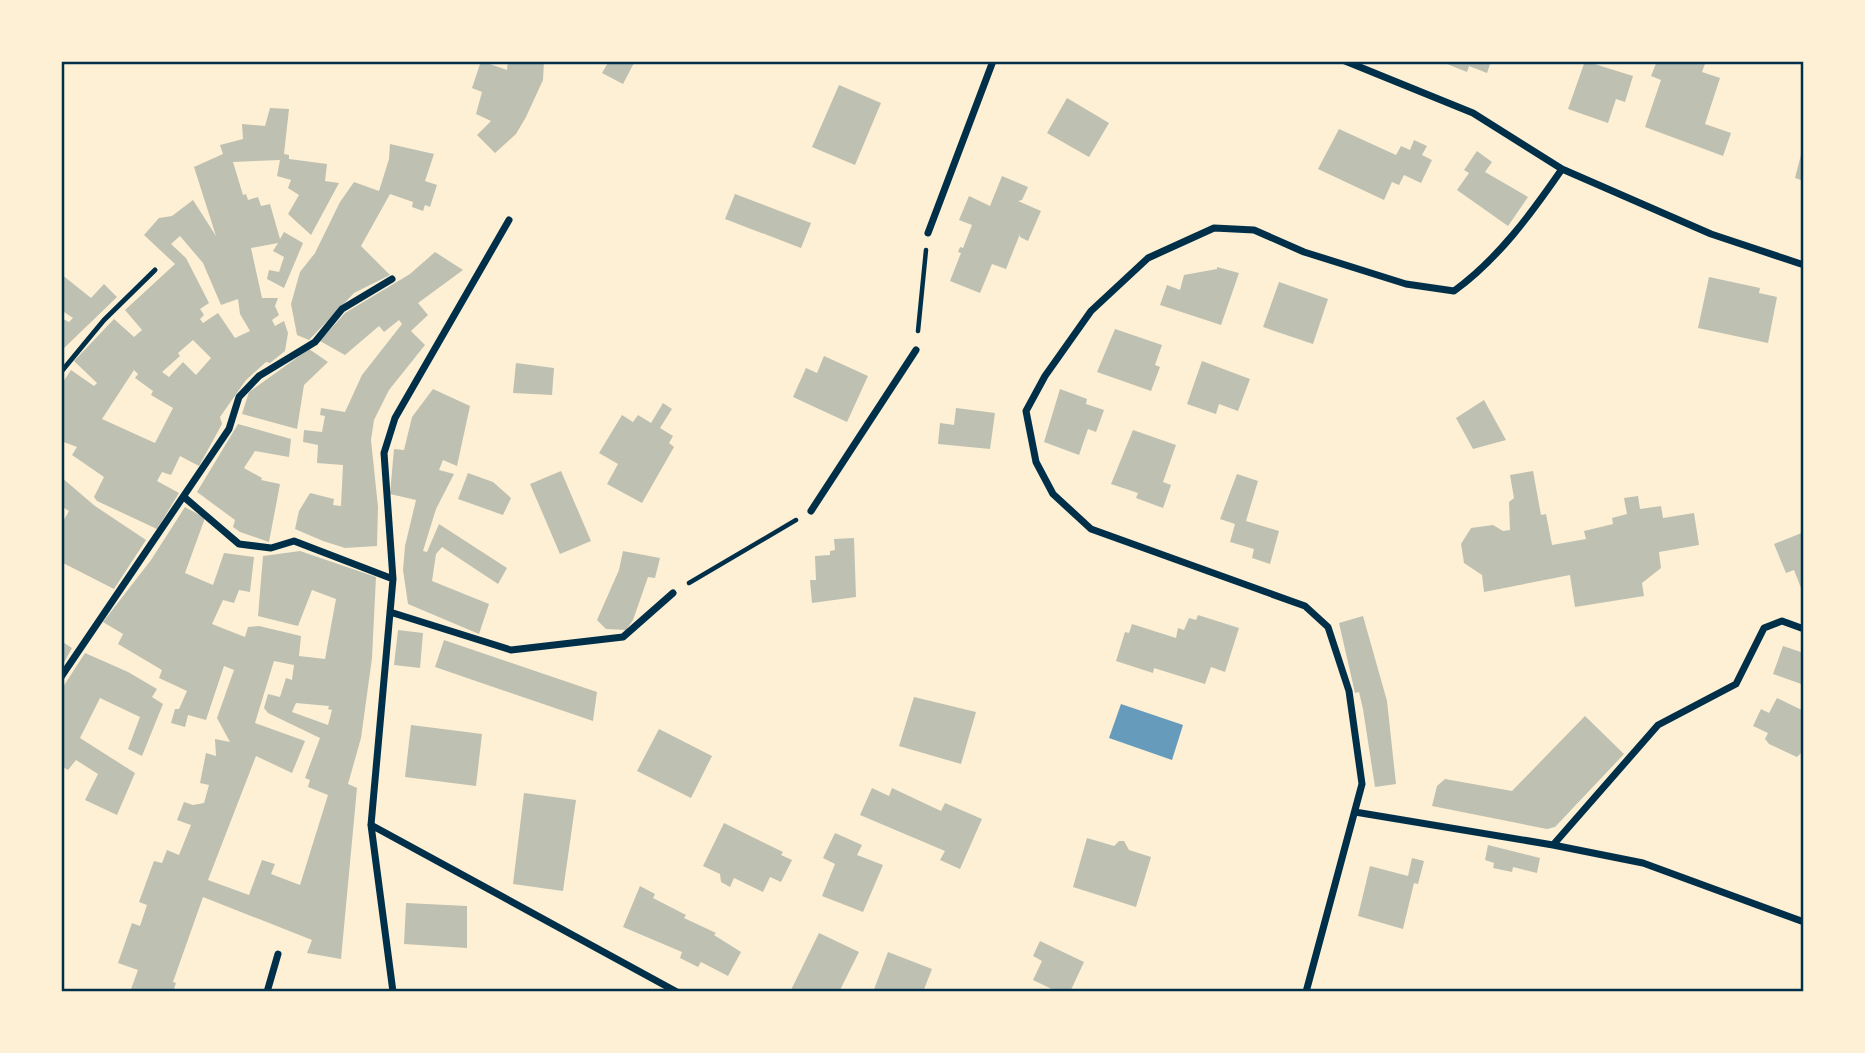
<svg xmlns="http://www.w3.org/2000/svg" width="1865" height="1053" font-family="'Fira Sans',sans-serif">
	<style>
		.water { fill: #669bbc }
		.building { fill: #bec0b2; fill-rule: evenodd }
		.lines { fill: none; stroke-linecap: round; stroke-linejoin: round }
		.path { stroke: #003049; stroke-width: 4.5 }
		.service { stroke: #003049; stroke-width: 5 }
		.minor { stroke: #003049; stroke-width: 7 }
		.neatline { fill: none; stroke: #003049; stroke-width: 2.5 }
	</style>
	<rect width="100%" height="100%" fill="#fdf0d5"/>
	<path class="water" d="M1121 704 1183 725 1172 760 1109 738Z"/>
	<path class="building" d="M481 61 507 70 508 61H544L543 80 526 117 516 134 495 153 477 135 491 121 476 114 482 92 472 88Z
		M609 61H635L623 84 602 73Z
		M1448 61H1491L1487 73 1469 66 1467 72 1447 64Z
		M1585 61 1633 76 1625 102 1616 99 1608 123 1568 109Z
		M1657 61H1706L1702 72 1720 78 1705 124 1731 133 1723 156 1645 127 1661 80 1651 76Z
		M839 85 881 103 855 165 812 147Z
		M1067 98 1109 123 1089 157 1047 133Z
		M270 108 289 109 284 154 289 155V159L327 164 325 181 339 183 311 235 288 214 299 195 288 188 291 180 277 176 280 160 233 162 243 195 246 194 248 200 258 197 261 206 270 204 280 239 284 232 303 243 284 288 267 279 269 270 279 272 284 257 273 251 278 243 251 248 262 298H278L275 306 279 315 272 320 275 326 284 321 288 333 285 351 270 363 266 362 246 380 220 417 222 424 199 466 180 456 171 475 162 472 157 481 179 493 157 529 97 501 94 497 104 477 72 455 77 447 61 441V385L71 370 94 386 97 383 74 361 114 319 134 337 142 330 125 310 175 264 144 235 159 218 172 216 193 200 216 236 194 167 223 154 220 145 243 139 242 124 265 126ZM180 236 203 263 221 305 238 299 240 314 250 331 235 338 218 313 203 323 200 319 204 315 200 309 209 303 186 258 171 244ZM193 340 211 358 196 375 183 362 169 377 162 372 180 356 178 353ZM134 370 138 374 135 378 153 391 151 395 173 408 155 443 102 419Z
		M1339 129 1396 155 1401 146 1410 150 1414 140 1427 146 1422 155 1432 160 1421 183 1404 175 1399 185 1392 182 1384 200 1318 169Z
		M390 144 434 154 425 181 437 185 430 207 425 205 423 211 412 207 413 202 390 194 361 246 390 275 354 293 309 340 297 335 291 304 300 272 315 253 340 202 354 182 379 191 389 159Z
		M1803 147H1804V181L1795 178Z
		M1477 151 1492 162 1485 172 1528 197 1508 226 1457 190 1469 173 1464 170Z
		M1002 176 1028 187 1022 200 1018 201 1041 211 1028 241 1020 237V234L1006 269 992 264 980 293 950 281 961 253 958 252 960 247 963 248 972 225 959 220 969 196 990 206Z
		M735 194 811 223 801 248 725 219Z
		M435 252 463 270 418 303 428 315 411 331 425 345 389 390 374 420 371 440 378 507 377 546 345 548 323 541 295 529 299 511 310 493 334 499 333 505 341 506 343 465 317 463 318 445 303 442 304 430 322 432 325 416 320 415 321 408 345 412 362 375 402 324 399 320 384 332 379 326 345 355 320 341 345 313 410 274Z
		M1217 267 1239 273 1221 325 1160 305 1167 285 1180 290 1184 275 1217 269Z
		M61 274 91 298 104 284 117 297 61 351V318L69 322 73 318 61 310Z
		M1709 277 1760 288 1759 293 1777 297 1768 343 1698 328Z
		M1279 282 1328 299 1313 344 1263 327Z
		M1115 329 1162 345 1155 365 1160 367 1151 391 1097 372Z
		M309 349 328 362 304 385 297 429 242 414 249 392Z
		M824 356 868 376 847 422 793 397 806 368 817 373Z
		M1202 361 1250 379 1238 411 1219 404 1216 414 1187 404Z
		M516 363 554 368 552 395 513 393Z
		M433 389 470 406 457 466 443 460 439 470 454 474 436 509 423 551 427 552 439 524 507 568 498 584 442 547 436 554 432 581 489 604 479 634 408 604 403 570 405 546 416 500 390 494 394 449 404 450 412 417Z
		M1060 389 1087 399 1086 404 1104 410 1096 432 1088 429 1079 455 1044 442Z
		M1484 400 1506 440 1473 449 1456 418Z
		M663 403 672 409 660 428 673 436 669 443 674 447 642 503 607 484 618 464 599 453 622 415 633 422 638 415 651 423Z
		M956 408 995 413 990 449 938 444 940 423 954 425Z
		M238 424 291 439 289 457 255 451 244 468 262 478 261 480 280 484 269 542 240 532 233 527 235 520 197 492Z
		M1133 430 1176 445 1163 482 1171 485 1163 508 1136 498 1138 493 1111 484Z
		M561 471 591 541 560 554 530 484Z
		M1533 471 1541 515 1546 514 1552 545 1586 539 1584 531 1613 524 1612 518 1627 514 1624 498 1638 496 1640 509 1661 506 1663 518 1694 513 1699 545 1659 552 1661 568 1642 583 1644 596 1575 607 1570 575 1484 592 1482 575 1464 563 1461 544 1471 528 1493 525 1503 531 1510 530 1509 502 1514 498 1510 475Z
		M468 473 493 482 511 498 503 515 458 499Z
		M1237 474 1258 481 1246 521 1279 531 1270 564 1252 558 1254 549 1230 542 1235 524 1220 519Z
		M61 477 95 506 146 540 114 589 61 562V525L69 511 61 506Z
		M185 507 205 518 185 573 213 585 224 553 254 557 250 592 239 590 234 603 223 600 212 624 245 637 248 627 259 626 301 636 299 656 325 659 336 599 312 590 298 626 258 616 263 556 300 551 376 577 372 658 361 738 348 784 357 788 341 959 307 953 312 940 203 897 173 982 176 983 173 992H130L138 970 118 963 132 923 140 926 147 905 139 902 154 861 162 863 167 850 179 855 191 825 177 820 184 802 193 805 204 803 209 785 200 783 206 753 216 756 215 739 230 742 217 718 234 670 224 666 206 720 188 715 185 727 171 723 175 709H179L187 691 159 678 162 670 118 644 123 634 103 622 151 560ZM274 661 294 665 292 680 286 678 280 697 268 694 264 708 268 713 320 738 305 778 310 780 308 787 328 795 300 885 271 874 275 864 262 860 249 895 208 880 256 756 292 773 305 741 255 723ZM296 703 329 706 328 709 332 710 328 725 292 712Z
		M1804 532V587L1801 588 1794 570 1786 573 1774 544Z
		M854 538 856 597 812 603 810 580H816L815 556 830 555V551L835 550 834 539Z
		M623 551 660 558 655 578 648 577 633 620 626 630 606 629 597 620 619 570Z
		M1198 615 1239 628 1225 672 1211 667 1205 684 1154 668 1153 673 1116 661 1125 632 1129 633 1132 624 1176 638 1178 628 1184 630 1189 618 1196 620Z
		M1363 616 1387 701 1396 784 1375 787 1363 709 1359 692 1355 693 1339 623Z
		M398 630 423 633 420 668 394 665Z
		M444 640 597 692 593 721 435 667Z
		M61 641 72 648 61 668Z
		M1783 646 1804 653V685L1773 674Z
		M85 653 128 672 157 689 152 697 163 704 142 756 128 749 140 717 100 698 80 738 135 773 117 815 85 800 98 774 76 760 68 770 61 766V690Z
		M914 697 976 712 961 764 899 746Z
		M1777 698 1804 711V750L1797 757 1769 744 1765 739 1768 733 1753 726 1761 709 1769 713Z
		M1585 716 1624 754 1555 827 1547 829 1432 806 1437 786 1445 779 1512 791Z
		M411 725 482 734 476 786 405 777Z
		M659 729 712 756 691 798 637 771Z
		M872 788 889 796 892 788 941 811 945 803 982 819 960 869 940 860 945 851 860 815Z
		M524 793 576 800 563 891 513 884Z
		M724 823 783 852 781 855 792 860 781 882 770 877 763 892 734 878 730 887 721 882 720 874 703 866Z
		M835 833 862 845 857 855 883 865 863 912 822 896 835 864 823 858Z
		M1087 838 1114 846 1119 841H1124L1129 850 1151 857 1136 907 1073 887Z
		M1488 845 1540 858 1537 873 1513 867 1512 872 1493 868 1494 863 1485 860Z
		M1412 858 1424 861 1418 884 1414 883 1403 929 1358 916 1370 866 1408 876Z
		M640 886 655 894 653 898 686 915 684 918 716 933 714 935 741 952 728 976 701 962 698 967 680 958 682 952 623 927Z
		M406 903 467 906V948L404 944Z
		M819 933 859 952 839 992H790Z
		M1040 941 1084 962 1070 992H1058L1033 980 1042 961 1033 956Z
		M888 952 932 969 923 992H873Z"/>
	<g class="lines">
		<path class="path" d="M918 331 926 250
			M689 583 796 520"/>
		<path class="service" d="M61 372 104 320 155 270"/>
		<path class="minor" d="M1345 61 1473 113 1562 169 1711 234 1804 265
			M928 233 993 61
			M184 497 239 544 271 548 294 541 393 579
			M811 511 916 350
			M390 612 511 650 623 637 673 593
			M61 677 229 429 239 397 259 376 315 342 342 309 392 279
			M1355 812 1553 845 1658 725 1736 684 1764 628 1782 621 1804 629
			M371 825 677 992
			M1553 845 1643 863 1804 922
			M267 992 278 954
			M393 992 371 825 393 579 384 453 395 418 509 220
			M1306 992 1362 784 1349 691 1328 627 1305 606 1091 529 1053 494 1036 462 1026 411 1045 376 1091 311 1148 258 1214 228 1254 230 1304 252 1406 284 1454 291C1498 259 1531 214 1562 169"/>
	</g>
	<rect width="1865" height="1053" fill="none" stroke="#fdf0d5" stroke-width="126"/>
	<rect x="63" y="63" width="1739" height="927" class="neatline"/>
</svg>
